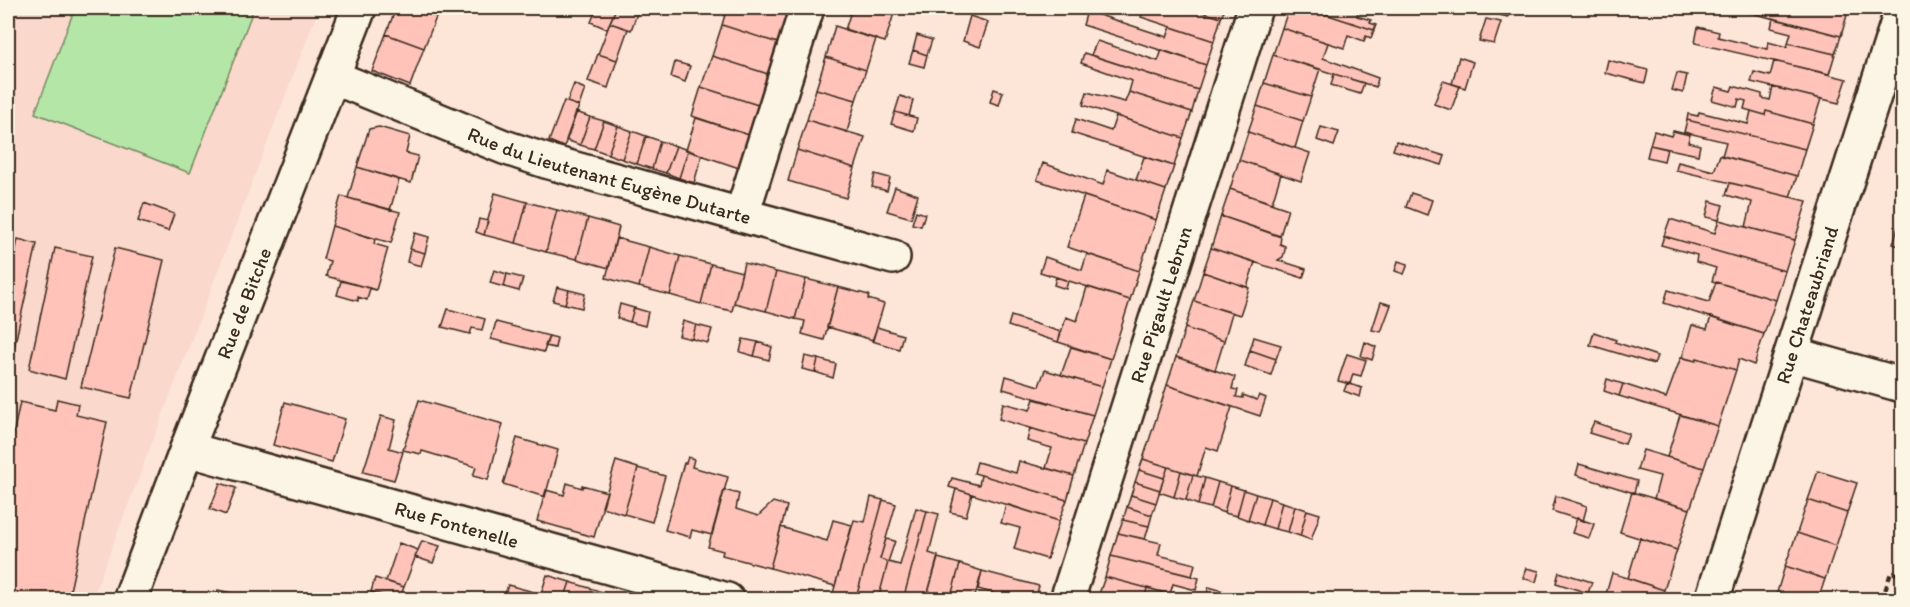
<svg xmlns="http://www.w3.org/2000/svg" width="1910" height="607" font-family="Itim,sans-serif">
	<style>
		.built { fill: #fad8cb }
		.green { fill: #b4e7a7; stroke: #788862; stroke-width: 1.5 }
		.building { fill: #ffc3b9; stroke: #3b2a1e; stroke-width: 1.5 }
		.lines { fill: none; stroke-linecap: round; stroke-linejoin: round }
		.street-casing { stroke: #3b2a1e; stroke-width: 38 }
		.path { stroke: #3b2a1e; stroke-width: 4; stroke-dasharray: 6 4.5; stroke-linecap: butt }
		.street { stroke: #fcf5e5; stroke-width: 33 }
		.labels { text-anchor: middle; dominant-baseline: central; stroke-width: 4.5; stroke-linejoin: round; paint-order: stroke }
		.street-label { font-size: 20px; fill: #3b2a1e; stroke: #fcf5e5 }
	</style>
	<rect width="100%" height="100%" fill="#fde6d8"/>
	<filter id="ink" filterUnits="userSpaceOnUse"><feTurbulence type="fractalNoise" baseFrequency=".0167" numOctaves="2"/><feDisplacementMap in="SourceGraphic" scale="12" xChannelSelector="R" yChannelSelector="G"/><feConvolveMatrix kernelMatrix="1 2 1 2 8 2 1 2 1" color-interpolation-filters="sRGB"/></filter>
	<g filter="url(#ink)">
		<path class="built" d="M8 8H319L92 599H8Z"/>
		<path class="green" d="M75 8H254L190 173 35 113Z"/>
		<path class="building" d="M396 8H432L439 10 424 48 386 34Z
			M597 8H616L607 29 591 22Z
			M616 8H639L631 30 610 23Z
			M727 8H777L787 11 778 43 722 25Z
			M852 8H886L895 10 885 42 845 30Z
			M1144 8H1190L1221 18 1214 41 1141 17Z
			M1190 8H1225L1221 18Z
			M1289 8H1307L1374 30 1371 38 1366 36 1364 41 1348 35 1344 48 1282 28Z
			M1307 8H1344L1358 12 1357 16 1371 20 1370 23 1376 25 1374 30Z
			M1492 8H1511L1508 17 1491 13Z
			M1732 8H1849L1841 36Z
			M1087 11 1167 37 1171 27 1214 41 1206 65 1083 25Z
			M970 16 988 22 980 47 963 41Z
			M1773 18 1841 36 1835 54 1788 43 1791 33 1771 28Z
			M1486 19 1501 22 1494 44 1479 41Z
			M610 23 628 29 617 60 598 54Z
			M722 25 778 43 768 74 712 56Z
			M835 26 876 39 866 70 826 57Z
			M1698 27 1719 32 1718 37 1767 49 1768 42 1787 47 1788 43 1835 54 1829 74 1695 43Z
			M1282 28 1328 43 1323 58 1378 78 1376 87 1273 55Z
			M386 34 424 48 410 86 372 71Z
			M917 35 932 40 927 55 913 50Z
			M1097 41 1158 61 1162 50 1206 65 1198 90 1091 55Z
			M913 50 927 55 924 67 909 63Z
			M1084 53 1198 90 1192 112 1129 92 1132 81 1081 63Z
			M598 54 617 60 608 88 588 81Z
			M1273 55 1320 69 1311 97 1264 83Z
			M712 56 768 74 758 105 701 87Z
			M826 57 866 70 856 100 816 89Z
			M1459 57 1473 62 1465 88 1452 84Z
			M1608 60 1648 70 1645 83 1605 73Z
			M1774 61 1847 79 1839 103 1751 82 1754 72 1770 76Z
			M675 62 690 66 685 82 671 77Z
			M1677 73 1687 75 1683 93 1672 90Z
			M1334 74 1364 83 1360 94 1331 85Z
			M1443 81 1460 86 1451 110 1434 104Z
			M1264 83 1311 97 1303 121 1257 106Z
			M574 84 585 89 579 106 567 102Z
			M1733 86 1762 94V98L1770 100 1773 87 1821 99 1813 124 1766 111 1765 115 1744 109 1746 101 1739 99 1737 107 1712 100 1716 87 1731 91Z
			M701 87 758 105 749 135 692 116Z
			M816 89 856 100 847 132 807 120Z
			M994 89 1003 92 999 105 990 102Z
			M1087 92 1125 102 1129 92 1192 112 1183 138 1083 105Z
			M900 96 913 100 909 116 895 112Z
			M564 101 579 106 564 147 549 141Z
			M1257 106 1303 121 1295 148 1248 132Z
			M1751 111 1765 115 1766 111 1813 124 1805 149 1687 120 1688 114 1698 116 1699 112 1748 124Z
			M576 112 590 117 580 145 566 140Z
			M895 112 917 118 914 131 891 124Z
			M1116 116 1183 138 1174 166 1072 133 1076 119 1111 131Z
			M590 117 604 121 594 149 580 145Z
			M696 118 749 135 739 168 686 150Z
			M807 120 865 137 855 168 797 150Z
			M1687 120 1805 149 1797 176 1722 156 1726 142 1684 132Z
			M604 121 618 126 608 154 594 149Z
			M618 126 632 131 622 159 608 154Z
			M379 127 410 136 406 153 418 156 411 183 357 167 369 129Z
			M1321 127 1339 132 1334 146 1317 140Z
			M632 131 646 136 637 164 622 159Z
			M1654 131 1671 136 1673 131 1690 135 1688 142 1700 145 1698 155 1650 145Z
			M1248 132 1310 153 1301 181 1239 160Z
			M646 136 660 141 652 169 637 164Z
			M660 141 676 146 666 173 652 169Z
			M1396 141 1445 156 1442 165 1393 150Z
			M1650 145 1667 149 1664 161 1647 157Z
			M676 146 688 150 679 178 666 173Z
			M688 150 702 155 694 183 679 178Z
			M797 150 855 168 846 198 788 181Z
			M1720 155 1797 176 1790 197 1676 170 1678 162 1714 171Z
			M1144 157 1174 166 1166 190 1136 180Z
			M1239 160 1281 174 1272 203 1230 189Z
			M1043 163 1103 185 1107 170 1166 190 1156 220 1037 180Z
			M357 167 399 180 390 210 348 198Z
			M875 174 890 178 887 191 872 187Z
			M1730 183 1807 201 1795 240 1746 227 1752 202 1726 195Z
			M895 187 918 195 911 218 887 211Z
			M1230 189 1288 209 1280 236 1221 216Z
			M495 193 527 202 516 243 484 235Z
			M1411 193 1432 200 1427 215 1406 207Z
			M341 196 400 212 391 243 332 226Z
			M1084 196 1156 220 1139 271 1067 247Z
			M1710 201 1723 205 1719 220 1706 217Z
			M527 202 557 210 546 252 516 243Z
			M144 203 174 214 168 231 138 221Z
			M557 210 588 218 577 259 546 252Z
			M916 211 925 214 921 226 912 224Z
			M1902 215V247L1893 244Z
			M1221 216 1281 237 1280 244 1285 246V250L1283 257 1278 260 1306 269 1303 278 1211 248Z
			M588 218 619 227 609 268 577 259Z
			M479 219 488 221 484 235 476 232Z
			M1670 219 1715 233 1719 220 1795 240 1785 271 1664 236Z
			M332 226 375 239 374 244 388 248 376 290 326 276 330 261 323 259Z
			M415 233 429 237 425 253 410 249Z
			M1664 236 1785 271 1776 300 1712 281 1716 268 1696 262 1697 255 1661 245Z
			M616 238 649 247 639 287 606 278Z
			M18 239 37 244 10 366H8V288Z
			M649 247 680 256 670 295 639 287Z
			M55 248 92 256 65 379 29 369Z
			M115 248 164 260 131 398 81 387Z
			M1211 248 1255 262 1247 287 1203 272Z
			M410 249 425 253 421 266 407 262Z
			M1087 254 1139 271 1130 300 1040 272 1045 257 1082 270Z
			M680 256 711 264 701 304 670 295Z
			M1398 261 1408 264 1404 274 1395 271Z
			M744 263 776 272 766 311 734 303Z
			M711 264 742 272 732 311 701 304Z
			M494 270 507 274 504 287 490 283Z
			M776 272 806 279 795 319 766 311Z
			M1203 272 1249 288 1240 315 1194 301Z
			M507 274 523 278 519 291 504 287Z
			M1056 277 1068 281 1066 289 1054 285Z
			M806 279 838 287 824 340 802 334 805 321 795 319Z
			M341 281 370 288 367 300 358 297V301L337 295Z
			M1716 282 1776 300 1764 334 1664 303 1668 290 1709 302Z
			M557 287 569 290 565 304 553 301Z
			M838 287 869 295 868 299 884 304 873 340 827 327Z
			M1087 287 1130 300 1111 359 1058 342 1066 317 1077 321Z
			M569 290 585 294 582 308 565 304Z
			M1194 301 1232 313 1224 341 1185 328Z
			M1381 302 1391 305 1381 332 1372 330Z
			M620 304 634 308 630 322 617 318Z
			M634 308 648 312 645 326 630 322Z
			M448 309 485 319 482 330 472 328 470 334 442 327Z
			M1011 316 1061 332 1058 342 1008 326Z
			M1711 317 1764 334 1754 365 1739 359 1736 370 1697 358 1696 361 1682 358 1692 325 1707 329Z
			M683 321 696 325 692 339 679 336Z
			M496 322 549 336 544 352 491 339Z
			M696 325 712 329 708 343 692 339Z
			M877 327 903 335 899 349 872 341Z
			M1185 328 1224 341 1215 370 1176 357Z
			M1594 332 1616 340 1615 342 1657 356 1654 364 1590 345Z
			M549 336 557 338 555 348 545 346Z
			M1254 337 1281 345 1276 359 1250 350Z
			M743 339 758 342 754 356 740 352Z
			M758 342 772 347 769 360 754 356Z
			M1365 342 1376 347 1372 360 1361 356Z
			M1071 347 1111 359 1102 387 1061 375Z
			M1250 350 1276 359 1271 375 1245 366Z
			M1347 354 1366 360 1361 376 1353 374 1350 384 1338 381Z
			M805 356 818 359 815 372 802 369Z
			M1176 357 1235 377 1232 389 1238 390 1236 397 1243 398V395L1257 400 1259 395 1266 398 1260 416 1167 385Z
			M1681 357 1696 361 1697 358 1736 370 1718 426 1619 396 1623 384 1666 398Z
			M818 359 836 364 833 378 815 372Z
			M1045 370 1102 387 1093 415 1003 389 1006 376 1039 386Z
			M1607 379 1623 384 1619 396 1604 391Z
			M1347 383 1362 388 1360 397 1344 391Z
			M1167 385 1232 407 1218 451 1206 447 1197 476 1143 459Z
			M57 399 78 404 76 415 107 422 68 600H8V459L20 402 55 410Z
			M1034 399 1093 415 1084 444 999 419 1003 403 1030 410Z
			M419 400 503 424 488 480 473 476 476 467 422 451 421 454 403 450Z
			M285 402 345 419 332 462 273 445Z
			M1680 415 1718 426 1704 468 1667 457Z
			M381 416 396 420 389 448 403 452 394 480 363 472Z
			M1594 422 1629 434 1625 444 1589 433Z
			M1030 428 1084 444 1074 476 1046 468 1052 448 1027 441Z
			M517 438 558 450 545 497 503 484Z
			M1643 450 1704 468 1690 509 1654 499 1660 476 1637 470Z
			M688 457 694 459 692 467 728 477 712 535 692 530 690 537 665 530 684 463H686Z
			M1143 459 1168 467 1164 478 1139 470Z
			M616 461 638 468 624 514 602 507Z
			M1019 461 1074 476 1067 500 974 473 977 462 1016 473Z
			M1579 464 1637 481 1634 493 1576 475Z
			M1168 467 1181 471 1174 497 1159 492Z
			M638 468 665 476 652 522 624 514Z
			M1139 470 1164 478 1160 490 1135 482Z
			M1181 471 1193 475 1186 500 1174 497Z
			M1818 471 1857 483 1847 513 1808 500Z
			M981 475 1067 500 1059 521 949 487 952 478 979 485Z
			M1193 475 1205 478 1198 505 1186 500Z
			M1205 478 1218 482 1211 508 1198 505Z
			M1135 482 1160 490 1156 503 1131 495Z
			M1218 482 1231 486 1224 513 1211 508Z
			M220 483 236 488 226 515 210 509Z
			M567 483 582 488V485L607 492 594 537 537 521 546 490 564 495Z
			M1231 486 1244 490 1237 516 1224 513Z
			M956 489 972 494 966 516 950 512Z
			M724 490 739 494 736 509 758 516 773 502 787 506 770 568 722 555 723 551 708 547Z
			M1244 490 1256 494 1248 520 1237 516Z
			M1632 492 1690 509 1677 550 1620 532Z
			M1256 494 1270 498 1262 525 1248 520Z
			M1131 495 1156 503 1152 515 1127 507Z
			M1556 496 1587 506 1583 521 1552 511Z
			M871 497 883 500 856 598 840 594 839 600H831L854 520 865 522Z
			M1270 498 1282 502 1275 529 1262 525Z
			M883 500 896 504 880 559 888 562 878 600H860L856 598Z
			M1808 500 1847 513 1836 546 1797 533Z
			M1282 502 1295 506 1288 532 1275 529Z
			M1006 504 1059 521 1047 559 1014 549 1020 528 1001 523Z
			M1295 506 1307 510 1300 536 1288 532Z
			M1127 507 1152 515 1149 526 1123 520Z
			M916 508 927 511 903 600H878L888 562 900 565Z
			M1307 510 1320 514 1311 540 1300 536Z
			M927 511 939 514 929 553 938 556 926 600H903Z
			M1577 518 1594 524 1589 538 1572 533Z
			M833 520 852 525 835 586 770 568 781 527 827 541Z
			M1123 520 1149 526 1145 539 1118 533Z
			M1118 533 1161 543 1158 555 1195 564 1192 576 1111 556Z
			M1797 533 1836 546 1825 579 1785 566Z
			M1640 538 1677 550 1664 590 1628 578Z
			M886 539 895 541 888 562 880 559Z
			M422 541 440 546 433 563 415 557Z
			M399 543 418 550 404 587 386 581Z
			M1111 556 1199 578 1196 590 1173 584 1170 594 1105 577Z
			M938 558 960 564 950 600H926Z
			M960 564 982 571 974 600H950Z
			M1785 566 1825 579 1818 600 1775 599Z
			M1526 568 1539 571 1536 582 1523 578Z
			M982 571 1039 586 1035 600H1018L978 589Z
			M1559 572 1592 582 1588 593 1556 583Z
			M1612 573 1664 590 1661 600H1621L1606 594Z
			M547 575 570 582 564 600 541 594Z
			M1105 577 1147 588 1145 597 1153 600H1107L1098 597Z
			M375 578 404 587 399 600 371 592Z
			M570 582 609 594 608 600H564Z
			M508 585 541 594 559 600H503Z
			M1209 587 1223 591 1221 597 1207 594Z
			M1147 588 1161 592 1159 600 1145 597Z
			M218 590 246 596V600H215Z"/>
		<g class="lines">
			<g class="street-casing">
				<g id="street">
					<path id="s1" d="M333 77 504 147 546 161 893 257"/>
					<path d="M742 214 807 8"/>
					<path d="M1792 354 1902 385"/>
					<path id="s2" d="M187 449 727 600"/>
					<path id="s3" d="M130 600 187 449 359 8"/>
					<path id="s4" d="M1067 600 1255 8"/>
					<path id="s5" d="M1712 600 1902 9"/>
				</g>
			</g>
			<path class="path" d="M1882 600 1891 572 1902 576"/>
			<use href="#street" class="street"/>
		</g>
	</g>
	<g class="labels">
		<g class="street-label">
			<text stroke="none"><textPath href="#s1" startOffset="294">Rue du Lieutenant Eugène Dutarte</textPath></text>
			<text stroke="none"><textPath href="#s3" startOffset="318">Rue de Bitche</textPath></text>
			<text stroke="none"><textPath href="#s4" startOffset="310">Rue Pigault Lebrun</textPath></text>
			<text stroke="none"><textPath href="#s5" startOffset="310">Rue Chateaubriand</textPath></text>
			<text stroke="none"><textPath href="#s2" startOffset="280">Rue Fontenelle</textPath></text>
		</g>
	</g>
	<rect width="1910" height="607" fill="none" stroke="#fcf5e5" stroke-width="30"/>
	<rect x="15" y="15" width="1880" height="577" fill="none" stroke="#3b2a1e" stroke-width="2" filter="url(#ink)"/>
</svg>
